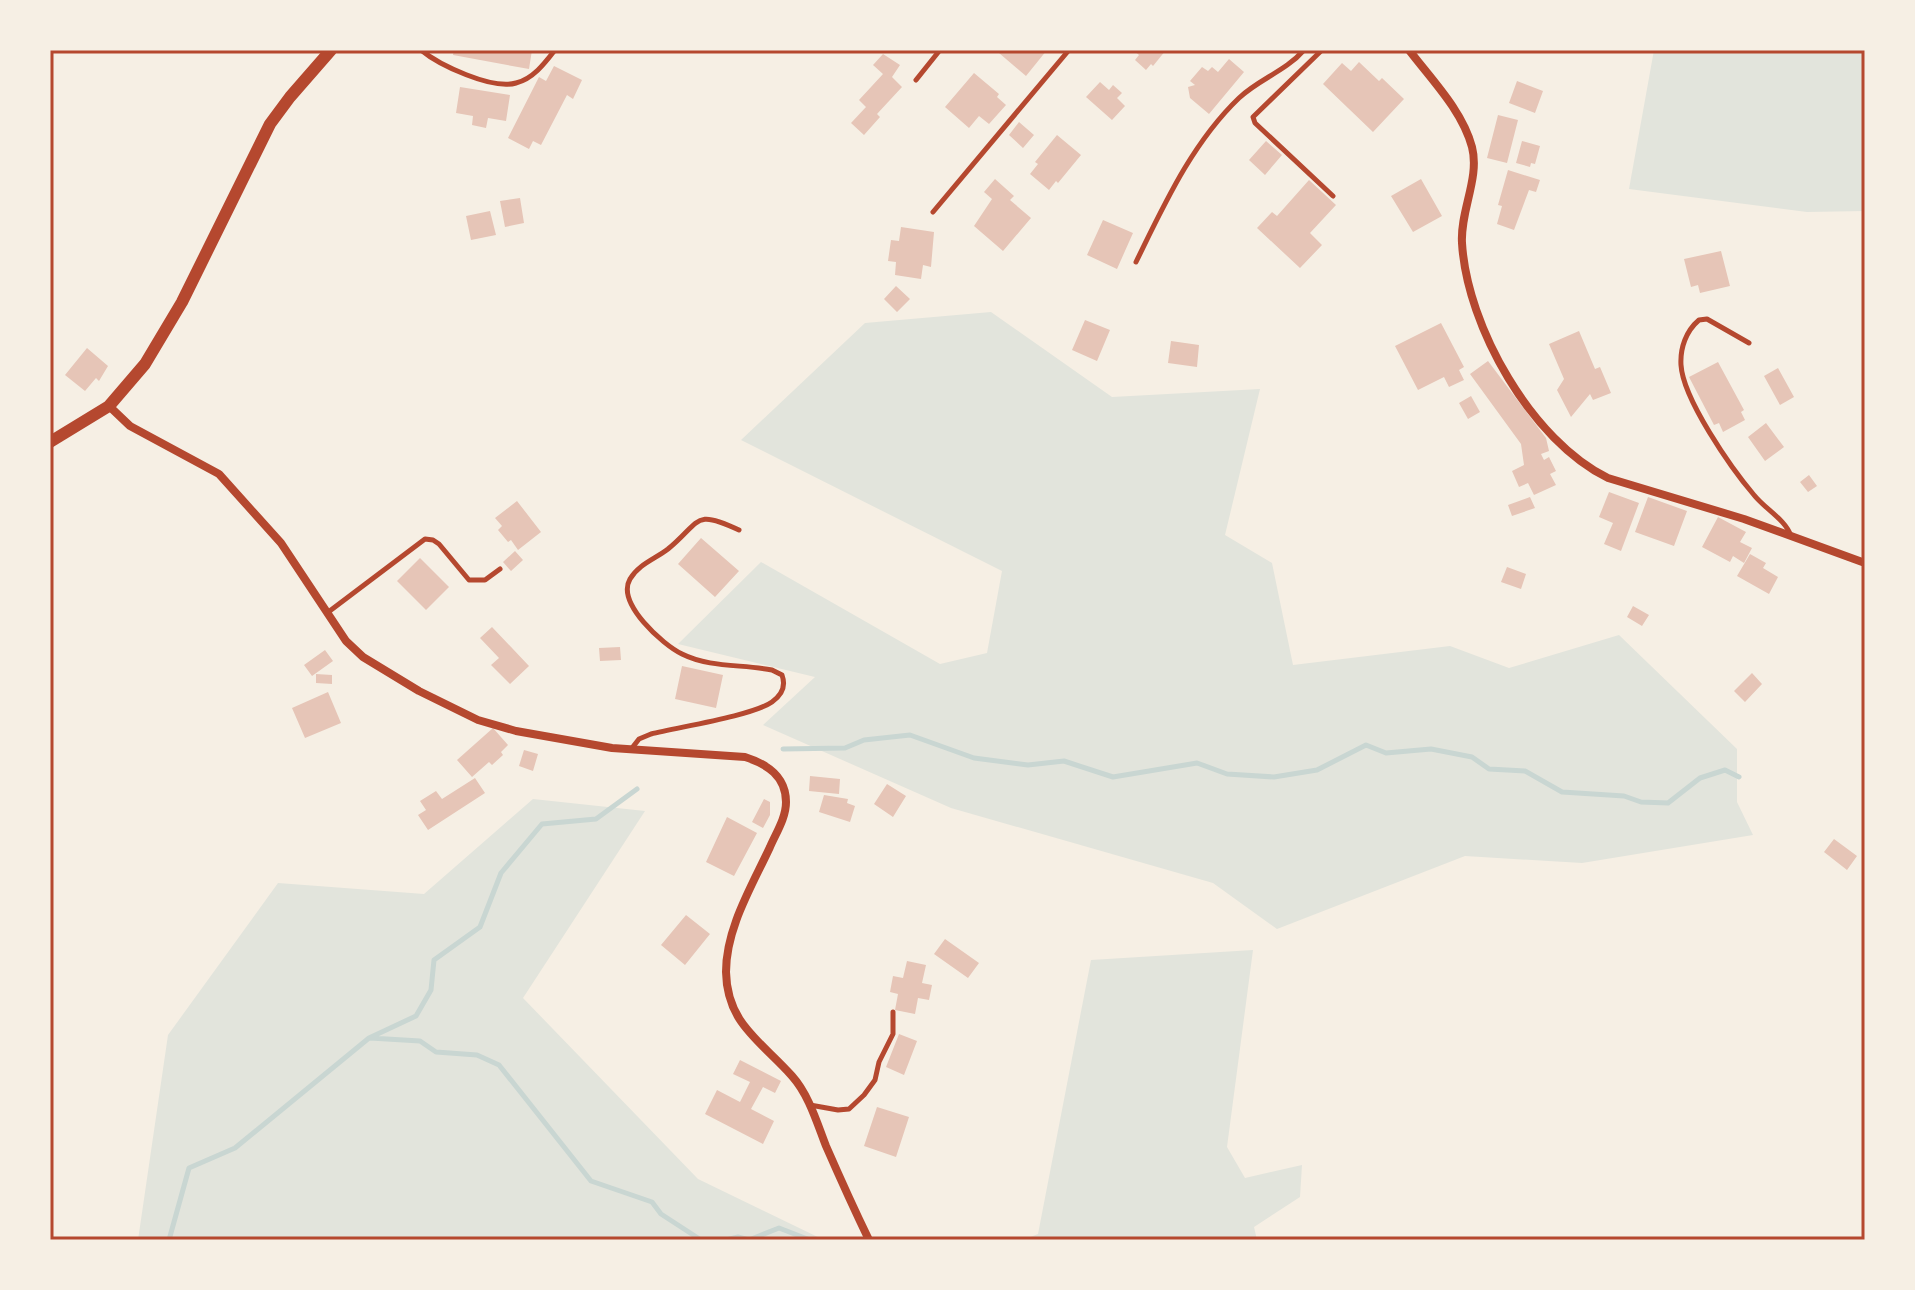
<svg xmlns="http://www.w3.org/2000/svg" width="1915" height="1290" font-family="Rubik,sans-serif">
	<style>
		.green { fill: #e2e4dc }
		.lines { fill: none; stroke-linecap: round; stroke-linejoin: round }
		.stream { stroke: #c9d6d2; stroke-width: 5 }
		.building { fill: #e6c5b7 }
		.service { stroke: #b5482f; stroke-width: 5 }
		.minor { stroke: #b5482f; stroke-width: 8 }
		.tertiary { stroke: #b5482f; stroke-width: 12 }
		.neatline { fill: none; stroke: #b5482f; stroke-width: 3 }
	</style>
	<rect width="100%" height="100%" fill="#f6efe4"/>
	<path class="green" d="M1654 50H1865V211L1807 212 1629 189Z
		M991 312 1112 397 1260 389 1225 535 1272 563 1293 665 1450 646 1509 668 1619 635 1737 749V802L1753 835 1582 863 1465 856 1277 929 1213 883 951 808 763 725 815 677 678 644 761 562 940 664 987 653 1002 571 741 440 865 323Z
		M533 799 645 811 523 998 698 1179 824 1240H138L168 1035 278 883 424 894Z
		M1253 950 1227 1147 1245 1178 1302 1165 1300 1197 1254 1227 1257 1240H1023L1038 1234 1091 960Z"/>
	<g class="lines">
		<path class="stream" d="M783 749 845 748 864 740 910 735 974 758 1028 765 1064 761 1113 777 1197 763 1227 774 1274 777 1317 770 1366 745 1386 753 1431 749 1472 757 1489 769 1525 771 1562 792 1624 796 1641 802 1668 803 1700 778 1725 770 1739 777
			M370 1038 420 1041 436 1052 477 1055 499 1065 591 1181 652 1202 661 1214 701 1240
			M169 1240 189 1168 235 1148 369 1038 416 1016 431 990 434 960 480 927 501 873 542 824 596 819 637 789
			M726 1240 738 1237 749 1240 779 1228 810 1240"/>
	</g>
	<path class="building" d="M454 50H532L529 69 453 55Z
		M1001 50H1047L1026 76 999 53Z
		M1133 50H1166L1153 66 1151 64 1146 70 1135 60 1139 55Z
		M883 54 900 65 892 77 902 87 877 114 880 117 864 135 851 123 866 107 859 100 883 74 873 65Z
		M1229 59 1244 72 1209 114 1190 98 1188 87 1195 85 1190 81 1202 67 1208 71 1212 67 1218 72Z
		M1359 62 1379 81 1382 78 1404 99 1373 132 1323 84 1342 63 1351 71Z
		M554 66 582 80 573 99 567 95 541 145 533 141 529 149 508 138 539 77 546 81Z
		M974 73 999 94 997 97 1006 105 989 124 979 116 969 128 945 107Z
		M1517 81 1543 91 1535 113 1509 103Z
		M1100 82 1109 90 1113 85 1122 93 1117 98 1125 106 1112 120 1086 97Z
		M460 87 510 95 506 121 488 118 486 128 472 125 473 116 456 113Z
		M1498 115 1518 120 1507 163 1487 158Z
		M1019 122 1034 135 1023 148 1009 135Z
		M1057 135 1081 155 1058 183 1056 181 1049 190 1030 174 1038 164 1035 162Z
		M1266 141 1282 155 1265 175 1249 160Z
		M1522 141 1540 146 1535 164 1531 163 1530 167 1516 163Z
		M1508 170 1540 180 1536 192 1529 190 1514 230 1497 224 1502 206 1498 205Z
		M995 179 1014 196 1010 200 1031 218 1003 251 974 226 992 199 984 192Z
		M1421 179 1442 216 1413 232 1391 196Z
		M1309 180 1336 205 1310 233 1322 245 1300 268 1257 228 1272 212 1277 216Z
		M520 198 524 223 505 227 500 201Z
		M490 211 496 235 471 240 466 216Z
		M1103 220 1133 233 1117 269 1087 255Z
		M901 227 934 232 931 267 923 265 921 279 895 275 896 262 888 261 891 240 899 241Z
		M1721 251 1730 286 1700 293 1698 285 1691 287 1684 259Z
		M896 286 910 299 897 312 884 299Z
		M1085 320 1110 330 1097 361 1072 350Z
		M1441 323 1464 367 1459 370 1464 380 1449 387 1444 377 1418 390 1395 346Z
		M1579 331 1595 369 1600 367 1611 393 1593 400 1590 394 1571 417 1557 390 1564 379 1549 344Z
		M1171 341 1199 345 1197 367 1168 363Z
		M87 348 108 366 99 381 96 378 85 391 65 375Z
		M1488 361 1546 438 1549 451 1541 454 1544 460 1549 457 1556 471 1550 474 1556 485 1534 495 1528 483 1519 487 1512 471 1524 465 1521 444 1470 374Z
		M1718 362 1744 410 1741 412 1745 420 1723 432 1719 423 1714 425 1689 377Z
		M1778 368 1794 397 1780 405 1764 376Z
		M1471 396 1480 412 1468 419 1459 403Z
		M1766 423 1784 447 1765 461 1748 437Z
		M1809 475 1817 486 1808 492 1800 482Z
		M1609 492 1639 503 1621 551 1604 544 1613 523 1599 517Z
		M1530 497 1535 508 1512 516 1508 505Z
		M1648 497 1687 511 1674 546 1635 532Z
		M517 501 541 532 518 550 511 540 508 542 498 530 502 526 495 518Z
		M1718 517 1746 532 1740 542 1752 548 1744 563 1733 556 1730 562 1702 547Z
		M701 538 739 571 715 597 678 564Z
		M515 551 523 560 511 571 503 562Z
		M1750 554 1766 563 1763 568 1778 577 1769 594 1737 576Z
		M420 558 449 587 426 610 397 581Z
		M1507 567 1526 574 1521 589 1501 582Z
		M1633 606 1649 615 1642 626 1627 617Z
		M492 627 529 666 510 684 491 665 499 658 480 638Z
		M620 647 621 660 600 661 599 648Z
		M325 650 333 661 312 676 304 665Z
		M682 666 723 675 716 708 675 699Z
		M1752 673 1762 684 1745 702 1734 691Z
		M316 674 332 675V684L316 683Z
		M328 692 341 723 305 738 292 708Z
		M493 728 508 745 501 752 503 755 492 765 489 762 472 777 457 760Z
		M524 750 538 754 533 771 519 766Z
		M810 776 840 779 839 794 809 791Z
		M475 778 485 793 428 830 418 815 426 810 420 801 436 791 442 799Z
		M887 784 906 796 893 817 874 804Z
		M824 795 848 799 847 803 855 806 850 822 819 812Z
		M764 799 770 802V815L763 828 752 822Z
		M727 817 757 833 734 876 706 862Z
		M1834 839 1857 856 1847 870 1824 852Z
		M686 915 710 934 685 965 661 945Z
		M945 939 979 963 968 978 934 954Z
		M907 961 926 965 922 983 932 985 929 1000 918 998 915 1014 895 1010 898 994 890 992 893 976 903 978Z
		M899 1034 917 1041 904 1075 886 1067Z
		M740 1060 781 1081 775 1093 763 1087 751 1109 774 1121 763 1144 705 1114 717 1090 740 1102 750 1082 733 1074Z
		M877 1107 909 1117 896 1157 864 1146Z"/>
	<g class="lines">
		<path class="service" d="M421 50C439 65 492 90 516 83 533 79 545 63 555 50
			M1322 50 1253 117 1255 123 1333 196
			M916 80 940 50
			M933 212 1069 50
			M1136 262C1164 205 1192 143 1239 98 1259 79 1286 71 1304 50
			M1749 343 1707 319 1699 320C1686 331 1680 348 1681 365 1683 399 1731 468 1754 495 1765 509 1785 519 1791 536
			M327 613 425 539 433 540 439 544 469 580H485L500 569
			M632 748 639 739 651 734C678 727 752 716 772 702 782 695 786 686 782 675L772 670C742 664 710 668 682 654 663 645 616 603 630 579 639 564 655 559 668 549 701 522 693 508 739 530
			M810 1105 838 1110 849 1109 864 1095 875 1080 879 1062 893 1034V1012"/>
		<path class="minor" d="M1409 50C1431 79 1462 110 1472 147 1480 178 1460 211 1462 243 1467 327 1532 441 1608 478L1744 519 1865 563
			M109 406 130 426 219 474 281 543 346 641 363 657 419 691 478 720 516 731 612 748 745 757C767 764 786 776 786 802 786 818 776 833 770 847 752 886 726 928 726 972 727 1024 761 1041 792 1076 809 1095 817 1123 826 1146 840 1178 854 1209 869 1240"/>
		<path class="tertiary" d="M50 442 109 406 145 364 182 302 270 124 290 97 331 50"/>
	</g>
	<rect width="1915" height="1290" fill="none" stroke="#f6efe4" stroke-width="104"/>
	<rect x="52" y="52" width="1811" height="1186" class="neatline"/>
</svg>
